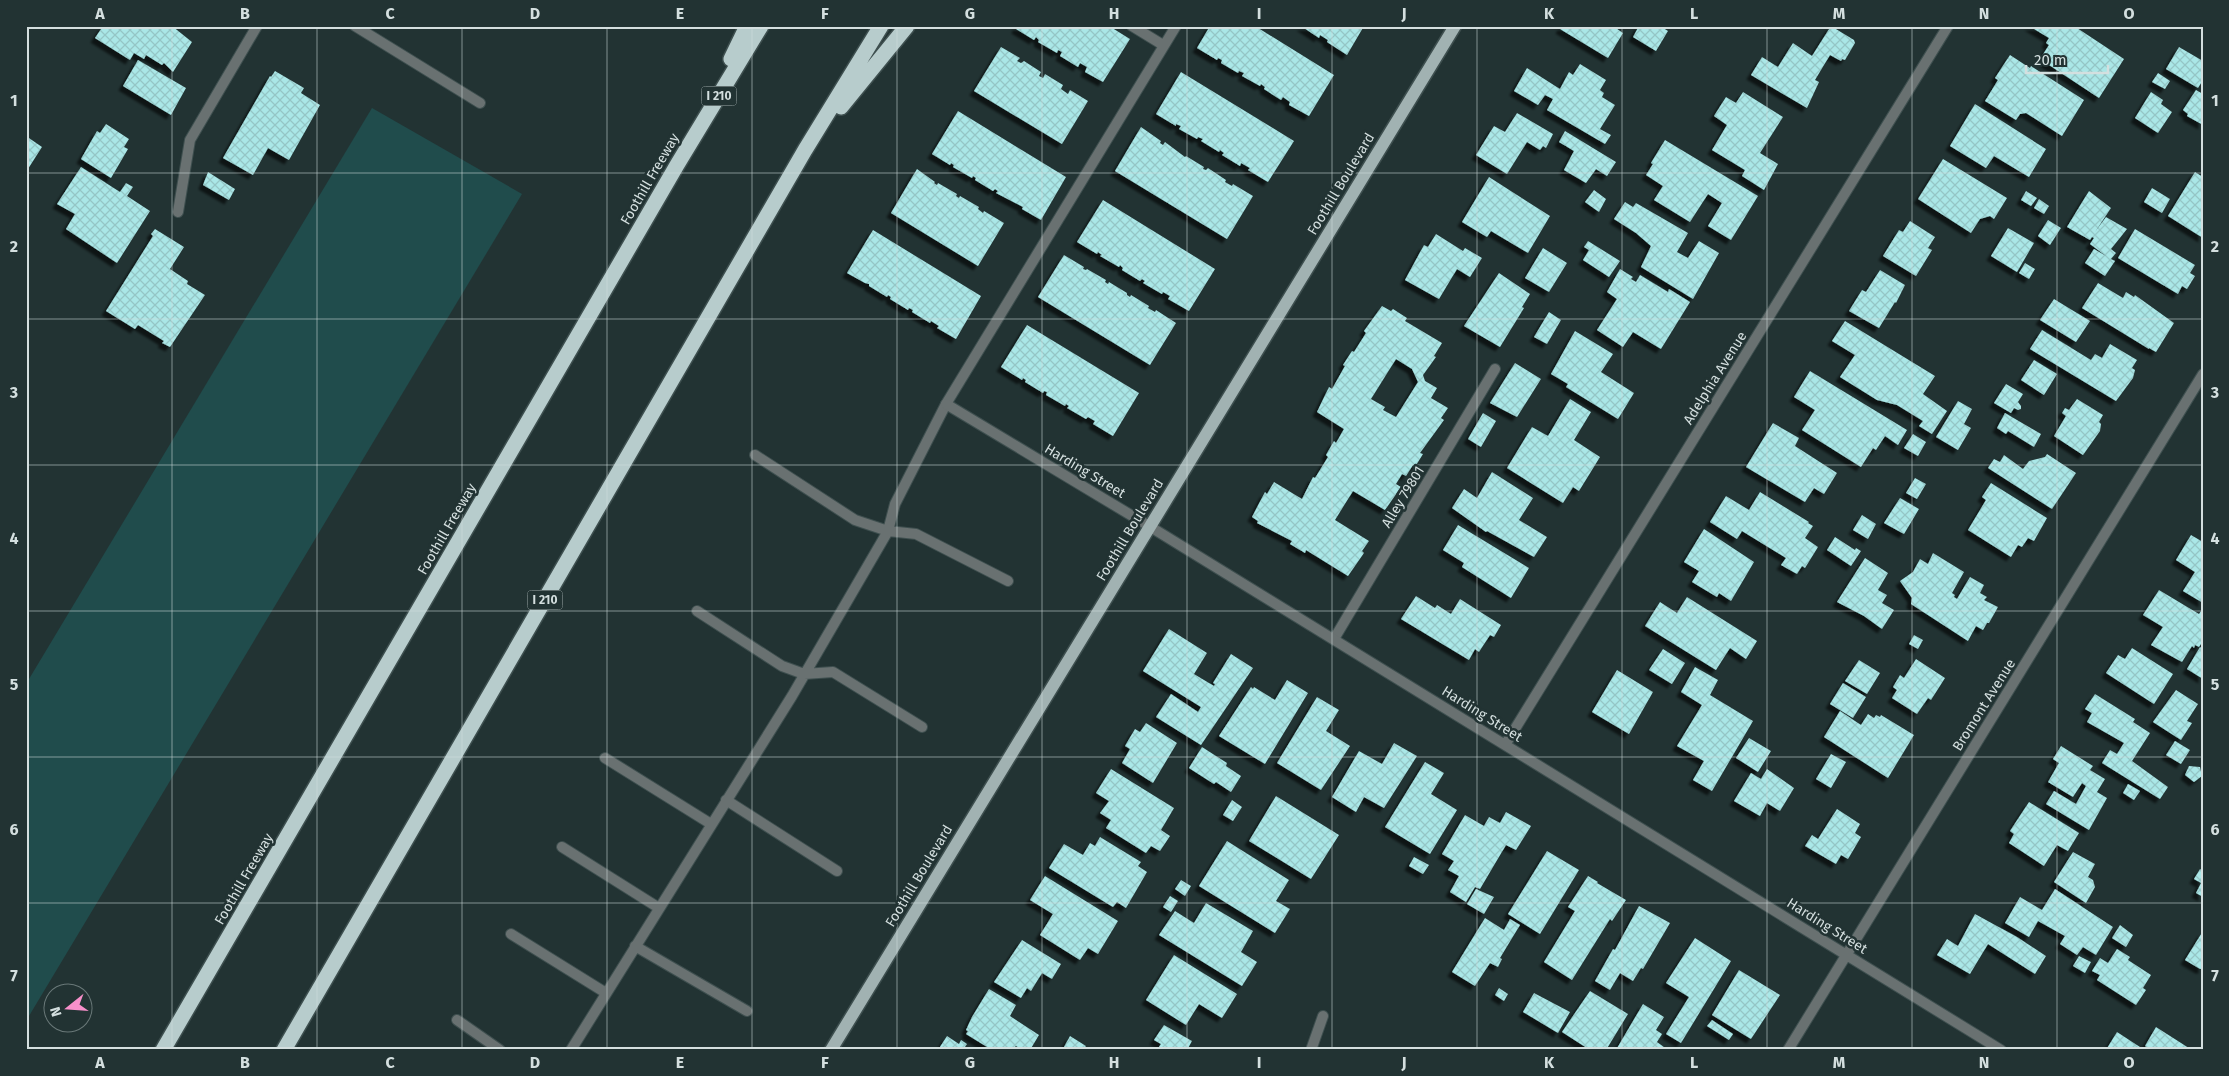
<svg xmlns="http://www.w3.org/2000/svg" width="2229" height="1076" font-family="'Fira Sans',sans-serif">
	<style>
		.grass { fill: #204c4c }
		.building { fill: url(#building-cross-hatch); fill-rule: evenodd; filter: url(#shadow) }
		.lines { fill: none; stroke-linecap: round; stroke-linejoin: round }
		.service-casing { stroke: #3e4f4f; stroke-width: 12 }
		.minor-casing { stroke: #3e4f4f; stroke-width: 12 }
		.primary-casing { stroke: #3e4f4f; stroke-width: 15 }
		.motorway-casing { stroke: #3e4f4f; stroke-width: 18 }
		.service { stroke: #697171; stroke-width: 10 }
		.minor { stroke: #697171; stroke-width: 10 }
		.primary { stroke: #a1b2b2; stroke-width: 12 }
		.motorway { stroke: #b7cccc; stroke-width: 15 }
		.grid { fill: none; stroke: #d4dfdf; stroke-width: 1; stroke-opacity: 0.55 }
		.labels { text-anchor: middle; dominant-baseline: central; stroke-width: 5; stroke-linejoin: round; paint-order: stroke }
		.shield { fill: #233; stroke: #9fabab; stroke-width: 1 }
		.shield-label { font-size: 12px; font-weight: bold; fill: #d4dfdf }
		.street-label { font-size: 14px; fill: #d4dfdf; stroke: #233 }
		.neatline { fill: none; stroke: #d4dfdf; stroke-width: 2 }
		.grid-label { font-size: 16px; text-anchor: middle; font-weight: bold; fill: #d4dfdf }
	</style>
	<defs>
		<pattern id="building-cross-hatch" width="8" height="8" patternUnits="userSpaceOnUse" patternTransform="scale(1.25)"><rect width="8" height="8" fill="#aae7e7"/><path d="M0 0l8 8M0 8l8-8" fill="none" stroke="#95c6c6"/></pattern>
		<filter id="shadow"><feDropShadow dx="-4.5" dy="4.5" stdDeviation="1" flood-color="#0009"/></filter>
	</defs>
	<rect width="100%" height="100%" fill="#233"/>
	<path class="grass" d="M372 108 522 194 26 1021V684Z"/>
	<path class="building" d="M103 26H172L192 42 173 72 164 63 162 65 146 55 144 59 134 53 130 60 95 38Z
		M1017 26H1109L1130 39 1103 82 1085 72 1087 67 1080 63 1078 67 1060 56 1062 52 1058 50 1057 53 1038 42 1039 40 1036 37 1034 40 1016 29Z
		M1210 26H1255L1334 75 1309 116 1289 105 1290 102 1283 97 1281 100 1264 89 1265 87 1261 84 1260 86 1242 76 1244 73 1239 71 1238 73 1221 63 1222 60 1218 58 1217 60 1197 48Z
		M1301 26H1364L1347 55 1327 42 1328 40 1320 35 1319 38Z
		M1562 26H1613L1623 33 1608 58 1560 29Z
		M1639 26H1660L1668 31 1656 51 1633 37Z
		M1831 26 1854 40 1855 43 1845 60 1842 59 1841 61 1830 55 1815 80 1819 82 1807 108 1751 75 1762 57 1778 67 1793 43 1812 56Z
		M2029 26H2074L2124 59 2099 98 2040 59 2049 45 2046 43 2049 38Z
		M1001 47 1020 58 1017 61 1021 63 1024 61 1041 72 1039 76 1043 78 1045 74 1063 85 1061 89 1068 94 1070 90 1088 101 1062 144 974 91Z
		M2179 47 2203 61V80L2198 88 2166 69Z
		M2010 55 2030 68 2031 66 2084 100 2062 136 2026 113 2020 114 2016 120 1985 101 1998 80 1995 78Z
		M138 60 186 88 171 115 123 86Z
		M1580 64 1606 80 1600 90 1604 93 1602 97 1615 105 1600 129 1611 135 1605 144 1547 110 1553 99 1545 95 1538 105 1514 91 1527 68 1560 89 1569 72 1573 75Z
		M275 71 304 88 301 93 320 105 289 160 268 148 253 175 223 158 270 76 271 77Z
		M1181 72 1294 141 1268 182 1248 170 1250 168 1241 163 1240 166 1222 155 1224 153 1220 150 1219 152 1201 141 1203 139 1198 137 1197 139 1179 129 1181 126 1176 124V126L1156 114Z
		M2158 73 2170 81 2165 89 2152 82Z
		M2196 90 2203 94V125L2187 116 2188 114 2183 110Z
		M1743 92 1783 117 1760 153 1778 164 1764 190 1742 176 1745 170 1712 150 1727 125 1714 116 1726 97 1736 103Z
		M2151 92 2163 100 2161 104 2172 112 2158 133 2135 118Z
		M1975 104 2046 149 2029 177 1994 156 1986 168 1950 146Z
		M958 111 1066 177 1041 220 1022 209 1023 207 996 193 998 191 995 189 993 191 975 180 976 178 973 176 972 178 953 167 954 165 951 163 950 165 932 154Z
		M1517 113 1553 134 1546 148 1543 146 1540 150 1527 142 1507 174 1476 155 1494 126 1505 132Z
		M106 124 129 139 124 147 128 149 111 178 81 159 97 131 100 133Z
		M1141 127 1161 141 1160 143 1163 145 1165 142 1185 157 1186 156 1204 167 1203 169 1206 170 1208 168 1226 180 1225 182 1232 186 1233 184 1253 196 1227 239 1115 171Z
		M1565 131 1616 162 1607 176 1596 169 1586 183 1564 170 1574 151 1559 142Z
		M26 136 42 147 26 172Z
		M1665 140 1758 196 1731 240 1708 226 1722 203 1708 194 1690 222 1654 200 1663 186 1646 175 1653 164 1651 163Z
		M1943 159 2007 198 1994 219 1990 216 1980 219 1971 233 1918 199Z
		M81 167 120 192 126 183 133 187 127 196 150 211 117 263 66 229 75 214 57 204Z
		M917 169 935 182 934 183 937 185 938 183 957 194 956 196 959 198 960 196 979 207 978 209 983 213 984 211 1004 223 978 266 891 213Z
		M208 172 235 189 229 200 203 185Z
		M2195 172 2203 177V238L2168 216Z
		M1489 177 1550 216 1528 253 1491 231 1487 237 1462 222Z
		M2152 188 2170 199 2162 213 2144 202Z
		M1594 190 1606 199 1599 212 1585 202Z
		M2026 191 2037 198 2031 206 2021 200Z
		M2089 191 2111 208 2095 232 2106 217 2127 229 2111 249 2116 253 2111 259 2115 261 2105 276 2085 263 2094 249 2106 256 2090 244 2094 238 2092 237 2090 240 2067 227Z
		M2039 199 2049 206 2044 214 2034 208Z
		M1103 200 1215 269 1189 311 1168 299 1170 296 1163 292 1162 294 1143 283 1145 281 1142 279 1140 281 1122 270 1123 268 1120 265 1119 267 1100 256 1102 255 1098 252 1097 254 1077 242Z
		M1625 202 1633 207 1636 203 1688 233 1677 252 1688 258 1699 241 1719 253 1693 299 1641 267 1651 246 1636 233 1614 219Z
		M2048 220 2061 228 2050 245 2038 236Z
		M1910 221 1935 237 1928 248 1932 250 1916 276 1883 256 1899 230 1903 232Z
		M2008 228 2034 243 2017 272 1991 256Z
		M155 229 184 247 170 269 188 281 187 284 205 295 170 347 162 343 164 341 138 325 135 329 106 311 153 236 151 234Z
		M2135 229 2195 265 2190 273 2195 276 2187 289 2182 286 2178 294 2118 258Z
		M873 230 981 296 956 339 937 328 939 326 931 321 930 323 912 312 913 310 909 308 908 310 890 299 891 297 888 295 887 297 869 286V284L865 283 847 273Z
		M1436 234 1463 251 1465 248 1482 258 1470 277 1457 269 1439 299 1405 280 1424 245 1428 247Z
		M1588 241 1620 261 1609 277 1583 260 1589 250 1584 247Z
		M1543 248 1567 263 1549 292 1525 278Z
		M1064 255 1084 267 1083 269 1086 270 1087 269 1106 280 1105 282 1108 284 1109 282 1127 293V295L1130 297 1131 295 1149 306 1148 308 1155 312 1156 310 1176 323 1150 365 1038 297Z
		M2025 263 2035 269 2029 279 2019 273Z
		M1620 269 1633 277 1631 279 1636 282 1640 275 1668 292 1669 289 1690 302 1661 349 1633 332 1623 347 1597 330 1617 299 1607 292Z
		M1880 270 1905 285 1896 303 1895 302 1879 328 1849 311 1862 290 1866 292Z
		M1499 273 1530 294 1522 307 1524 308 1500 347 1464 326Z
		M2098 283 2123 298 2126 292 2134 297 2135 295 2174 323 2156 352 2149 348V349L2082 308Z
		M2054 299 2090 321 2076 342 2040 320Z
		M1382 306 1391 311 1393 309 1407 318 1405 321 1442 343 1434 356 1436 357 1423 375 1425 381 1437 388 1431 398 1448 408 1441 418 1444 420 1420 453 1423 454 1415 467 1413 465 1406 476 1402 474 1396 484 1401 487 1385 510 1353 491 1335 520 1369 541 1362 551 1364 553 1348 576 1306 550 1305 553 1290 544 1292 541 1257 523 1258 521 1252 517 1265 492 1267 494 1274 482 1302 499 1313 477 1315 478 1328 457 1326 455 1334 441 1336 443 1344 429 1317 412 1329 387 1332 389 1345 366 1343 365 1352 351 1354 352 1366 333 1364 331ZM1396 359 1412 369 1418 382 1396 417 1383 410 1385 407 1371 399Z
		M1549 312 1561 320 1547 344 1534 337Z
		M1845 321 1935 376 1923 394 1947 411 1932 434 1919 426 1923 421 1897 405 1877 400 1840 377 1855 355 1832 341Z
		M1027 325 1139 393 1113 436 1093 424 1095 421 1088 417 1086 419 1067 408 1069 406 1066 404 1065 406 1046 395 1047 392 1044 391 1043 393 1025 382 1026 380 1023 378 1022 380 1001 367Z
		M2042 330 2091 360 2095 354 2102 358 2110 344 2137 360 2132 368 2135 370 2133 378 2116 401 2030 349Z
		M1575 331 1613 354 1601 372 1634 393 1618 419 1566 387 1568 384 1551 374Z
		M2034 360 2057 374 2044 395 2021 380Z
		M1515 363 1541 379 1517 417 1490 403Z
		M1810 371 1907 430 1898 445 1885 436 1876 450 1873 448 1861 467 1802 430 1815 410 1794 397Z
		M2006 384 2023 394 2018 402 2021 406V409L2018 410 2014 408 2011 413 1994 403Z
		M1570 399 1591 412 1574 440 1600 457 1579 491 1573 487 1563 503 1507 468 1532 427 1548 436Z
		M2077 399 2103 415 2099 422 2101 424 2100 431 2083 455 2054 436 2066 416 2062 413 2065 408 2069 410Z
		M1958 401 1972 409 1964 424 1971 428 1958 450 1936 437Z
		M1483 413 1496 421 1481 447 1468 439Z
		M2005 413 2041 434 2034 447 2008 431 2006 434 1997 428Z
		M1773 423 1799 438 1795 446 1837 473 1824 494 1814 488 1805 502 1746 467Z
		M1913 434 1926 442 1918 456 1904 448Z
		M2047 454 2076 473 2052 509 1988 468 1994 459 2000 462 2004 455 2023 469 2029 461 2045 457Z
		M1492 472 1533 498 1519 520 1547 537 1534 557 1487 531 1486 532 1452 508 1464 489 1477 498Z
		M1915 478 1926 484 1917 499 1906 493Z
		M1991 483 2047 518 2034 541 2028 538 2022 547 2018 545 2011 557 1968 530 1986 500 1982 497Z
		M1760 492 1809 522 1808 523 1813 526 1805 538 1818 547 1805 568 1802 566 1797 574 1781 565 1786 558 1742 531 1737 539 1710 522 1726 496 1749 510Z
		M1900 498 1919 509 1904 534 1884 523Z
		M1862 515 1876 524 1868 539 1853 530Z
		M1458 525 1529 568 1511 598 1462 567 1464 563 1443 550Z
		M1704 529 1754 562 1731 601 1719 593 1717 597 1692 582 1699 571 1684 562Z
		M2191 535 2203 542V603L2183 591 2195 572 2176 560Z
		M1835 537 1855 550 1856 548 1861 551 1851 566 1827 550Z
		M1933 553 1964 572 1952 593 1955 595 1954 597 1957 599 1970 577 1984 585 1980 593 1987 597 1984 600 1998 607 1989 623H1987L1983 630 1976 626 1968 641 1911 604 1912 598 1900 581 1913 572 1920 559 1928 564Z
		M1865 558 1888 573 1878 590 1887 595 1882 603 1894 610 1882 629 1864 616 1837 602Z
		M2159 590 2199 614 2203 608V641L2199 647 2195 645 2194 648 2192 646 2182 662 2151 645 2163 627 2143 615Z
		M1416 596 1435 608 1437 605 1451 614 1460 599 1501 625 1494 637 1490 635 1479 652 1475 649 1469 660 1401 619Z
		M1687 597 1757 641 1746 659 1730 648 1716 670 1645 626 1660 602 1677 613Z
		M1169 629 1207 653 1194 674 1214 686 1215 684 1213 683 1231 654 1253 668 1201 745 1156 717 1171 694 1198 712 1201 707 1143 671Z
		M1914 635 1923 640 1918 649 1909 644Z
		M2200 647 2203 649V679L2187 669Z
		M2132 648 2173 674 2154 704 2106 673 2118 655 2125 659Z
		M1663 649 1685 663 1672 684 1649 670Z
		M1916 659 1945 678 1931 700 1928 698 1917 714 1892 698 1897 690 1893 687 1900 675 1904 678Z
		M1859 660 1880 673 1867 694 1845 681Z
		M1695 667 1718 680 1710 695 1753 721 1712 791 1693 780 1704 761 1677 746 1702 705 1681 692Z
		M1617 670 1653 692 1629 734 1592 712Z
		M1287 680 1308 693 1265 764 1219 736 1251 687 1253 689 1254 687 1275 700Z
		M1843 683 1866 697 1853 718 1830 704Z
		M2176 690 2198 704 2187 721 2192 723 2181 740 2153 722Z
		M2095 694 2135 719 2133 722 2150 733 2132 761 2168 787 2160 799 2102 763 2110 750 2117 754 2124 743 2087 722 2092 713 2085 709Z
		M1317 697 1339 710 1326 731 1350 746 1321 790 1277 763Z
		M1840 711 1861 725 1868 714 1874 718 1876 715 1880 717 1881 715 1914 735 1888 778 1824 737Z
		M1146 723 1177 743 1153 783 1122 763 1130 749 1125 746 1135 729 1140 732Z
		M1749 738 1771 751 1758 772 1736 758Z
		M2175 741 2190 750 2181 764 2166 755Z
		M1394 743 1417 756 1384 808 1364 797 1356 812 1332 797 1359 751 1382 764Z
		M2061 746 2093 766 2090 770 2105 779 2097 792 2107 798 2089 830 2046 804 2054 791 2076 804 2086 786 2082 783 2073 797 2048 782 2059 763 2053 759Z
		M1202 747 1227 763 1226 766 1241 776 1231 792 1216 782 1214 784 1189 768Z
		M1831 754 1846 762 1831 788 1816 779Z
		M1425 762 1444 773 1431 794 1457 810 1430 854 1385 827Z
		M2189 766 2200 767 2202 776 2194 782 2185 775Z
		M1111 769 1174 808 1161 830 1170 836 1160 851 1151 846 1146 853 1106 828 1111 820 1100 813 1109 801 1096 793Z
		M1767 769 1794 788 1780 811 1767 803 1760 816 1734 801 1751 773 1761 779Z
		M2128 784 2140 791 2134 800 2123 793Z
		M1276 796 1339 835 1311 879 1249 841Z
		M1232 800 1242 807 1233 821 1223 815Z
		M2029 802 2079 833 2068 851 2057 845 2044 866 2009 843 2014 834 2010 831Z
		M1837 809 1860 824 1855 833 1861 837 1848 859 1841 855 1836 864 1805 846 1812 835 1818 839Z
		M1506 812 1531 826 1516 850 1506 845 1480 889 1475 887 1466 902 1450 892 1459 876 1448 870 1454 861 1442 854 1465 815 1484 826 1489 817 1500 823Z
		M1100 837 1141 862 1138 866 1147 872 1126 908 1117 902 1113 907 1049 868 1064 844 1083 855 1090 843 1095 846Z
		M1227 841 1289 880 1276 901 1290 909 1275 933 1199 886Z
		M1547 851 1579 870 1540 934 1508 914Z
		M2073 852 2095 864 2088 877 2093 880 2095 887 2086 903 2054 882Z
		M1414 857 1429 865 1423 874 1409 866Z
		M2200 869 2203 871V897L2196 893 2201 883 2194 879Z
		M1045 876 1118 921 1098 954 1088 948 1080 960 1040 935 1053 914 1030 900Z
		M1588 876 1598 882 1597 883 1626 900 1612 921 1610 919 1572 980 1544 962 1575 911 1568 907Z
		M1181 880 1191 886 1185 896 1175 889Z
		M1476 889 1494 897 1484 914 1467 904Z
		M2055 889 2113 927 2096 955 2083 947 2077 955 2060 944 2065 936 2038 921 2029 937 2005 923 2020 897 2042 910Z
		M1170 896 1178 901 1171 912 1163 907Z
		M1206 903 1253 931 1241 952 1257 962 1242 986 1159 935 1175 911 1194 923Z
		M1639 906 1670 923 1643 969 1641 968 1633 981 1620 973 1610 990 1595 981 1613 949 1615 950Z
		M1975 914 2017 937 2046 956 2035 974 1988 944 1970 974 1937 955 1947 939 1958 946Z
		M1485 918 1504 930 1510 919 1520 925 1500 958 1502 959 1498 967 1490 963 1475 986 1452 972Z
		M2120 925 2133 935 2126 947 2112 938Z
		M2203 931V969H2200L2185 960Z
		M1695 938 1731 961 1681 1043 1666 1034 1689 997 1666 983Z
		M1022 940 1061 964 1052 979 1042 973 1031 991 1027 988 1021 998 994 982Z
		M2117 949 2130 957 2128 960 2151 975 2143 988 2146 990 2136 1005 2097 980 2100 975 2092 971 2100 958 2108 963Z
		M1174 955 1237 994 1222 1018 1199 1004 1186 1025 1146 1000Z
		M2079 956 2091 962 2085 973 2073 966Z
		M1739 970 1780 995 1751 1039 1712 1015Z
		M1499 988 1508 994 1504 1001 1495 995Z
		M989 989 1016 1005 1010 1016 1039 1035 1030 1050H1022L1016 1046 1011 1050H992L966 1034 968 1031 966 1030 972 1017Z
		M1590 991 1628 1014 1606 1050H1590L1562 1032Z
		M1534 993 1570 1012 1558 1033 1523 1012Z
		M1643 1004 1664 1017 1656 1030 1662 1034 1657 1042 1668 1050H1616Z
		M1712 1020 1733 1034 1729 1040 1707 1026Z
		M1164 1025 1192 1041 1187 1050H1157L1161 1044 1154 1040Z
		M2156 1027 2192 1050H2151L2145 1046Z
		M2117 1032 2140 1047 2138 1050H2106Z
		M947 1036 959 1044 961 1040 967 1044 965 1047 968 1050H938Z
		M1070 1036 1086 1046 1083 1050H1068L1064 1047Z"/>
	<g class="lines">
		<g class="service-casing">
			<path id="service" d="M1132 26 1163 45
				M178 212 190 140 257 26
				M755 455 855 520 888 531 895 504 946 404 1176 26
				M697 611 782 666 804 674 833 672 922 727
				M1334 639 1495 369
				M605 758 711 824
				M726 800 837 871
				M562 847 659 908
				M511 934 606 993
				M635 946 747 1011
				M457 1020 500 1050
				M571 1050 792 696 888 531 916 534 1008 581"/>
		</g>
		<g class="minor-casing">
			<path id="minor" d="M355 26 480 103
				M946 404 1149 526 2001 1050
				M1505 745 1948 26
				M1311 1050 1323 1016
				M1788 1050 2203 374"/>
		</g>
		<g class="primary-casing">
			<path id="primary" d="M831 1050 1455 26"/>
		</g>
		<g class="motorway-casing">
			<path id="motorway" d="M731 59 747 26
				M841 107 907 26
				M163 1050 677 165 761 26
				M284 1050 805 150 881 26"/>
		</g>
		<use href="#service" class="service"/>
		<use href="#minor" class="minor"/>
		<use href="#primary" class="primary"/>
		<use href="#motorway" class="motorway"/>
	</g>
	<path class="grid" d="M172 26V1050M317 26V1050M462 26V1050M607 26V1050M752 26V1050M897 26V1050M1042 26V1050M1187 26V1050M1332 26V1050M1477 26V1050M1622 26V1050M1767 26V1050M1912 26V1050M2057 26V1050M26 173H2203M26 319H2203M26 465H2203M26 611H2203M26 757H2203M26 903H2203"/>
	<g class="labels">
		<g class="shield">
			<rect x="701.5" y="86.5" width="35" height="19" rx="4"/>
			<rect x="527.5" y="590.5" width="35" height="19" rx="4"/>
		</g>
		<g class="shield-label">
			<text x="719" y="96">I 210</text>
			<text x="545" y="600">I 210</text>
		</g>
		<g class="street-label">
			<text transform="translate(650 179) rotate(-60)">Foothill Freeway</text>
			<text transform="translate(1341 184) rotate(-59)">Foothill Boulevard</text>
			<text transform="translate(1715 378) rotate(-58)">Adelphia Avenue</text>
			<text transform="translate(1085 471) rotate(31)">Harding Street</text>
			<text transform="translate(1403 497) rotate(-59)">Alley 79801</text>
			<text transform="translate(447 529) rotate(-60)">Foothill Freeway</text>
			<text transform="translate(1130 530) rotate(-59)">Foothill Boulevard</text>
			<text transform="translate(1984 705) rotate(-58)">Bromont Avenue</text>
			<text transform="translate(1482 714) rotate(32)">Harding Street</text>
			<text transform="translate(919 876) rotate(-59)">Foothill Boulevard</text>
			<text transform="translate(244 879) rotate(-60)">Foothill Freeway</text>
			<text transform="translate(1827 926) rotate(32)">Harding Street</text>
		</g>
	</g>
	<rect width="2229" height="1076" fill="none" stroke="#223333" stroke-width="55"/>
	<g transform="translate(68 1008) rotate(253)"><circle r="24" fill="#223333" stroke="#697878"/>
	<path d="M0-4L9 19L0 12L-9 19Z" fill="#f890cb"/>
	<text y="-8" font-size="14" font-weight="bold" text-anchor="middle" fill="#d4dfdf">N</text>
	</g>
	<path d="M2026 65v8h82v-8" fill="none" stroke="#d4dfdf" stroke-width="2.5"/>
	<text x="2034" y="65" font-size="15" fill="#d4dfdf" stroke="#223333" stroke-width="4" paint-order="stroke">20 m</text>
	<rect x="28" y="28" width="2174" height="1020" class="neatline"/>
	<g class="grid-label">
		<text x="100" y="19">A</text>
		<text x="245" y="19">B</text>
		<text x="390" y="19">C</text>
		<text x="535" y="19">D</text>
		<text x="680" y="19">E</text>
		<text x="825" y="19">F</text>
		<text x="970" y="19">G</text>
		<text x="1114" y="19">H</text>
		<text x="1259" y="19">I</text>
		<text x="1404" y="19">J</text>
		<text x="1549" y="19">K</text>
		<text x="1694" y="19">L</text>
		<text x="1839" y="19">M</text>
		<text x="1984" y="19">N</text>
		<text x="2129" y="19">O</text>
		<text x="14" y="106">1</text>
		<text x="2215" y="106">1</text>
		<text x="14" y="252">2</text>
		<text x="2215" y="252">2</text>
		<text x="14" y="398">3</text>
		<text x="2215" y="398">3</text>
		<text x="14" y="544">4</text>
		<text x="2215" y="544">4</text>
		<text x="14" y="690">5</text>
		<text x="2215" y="690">5</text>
		<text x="14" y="835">6</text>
		<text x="2215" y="835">6</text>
		<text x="14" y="981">7</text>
		<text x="2215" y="981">7</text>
		<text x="100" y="1068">A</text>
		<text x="245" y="1068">B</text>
		<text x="390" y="1068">C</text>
		<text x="535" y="1068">D</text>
		<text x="680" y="1068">E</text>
		<text x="825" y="1068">F</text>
		<text x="970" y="1068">G</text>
		<text x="1114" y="1068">H</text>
		<text x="1259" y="1068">I</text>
		<text x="1404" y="1068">J</text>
		<text x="1549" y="1068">K</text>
		<text x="1694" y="1068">L</text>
		<text x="1839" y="1068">M</text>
		<text x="1984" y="1068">N</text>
		<text x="2129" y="1068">O</text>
	</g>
</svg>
